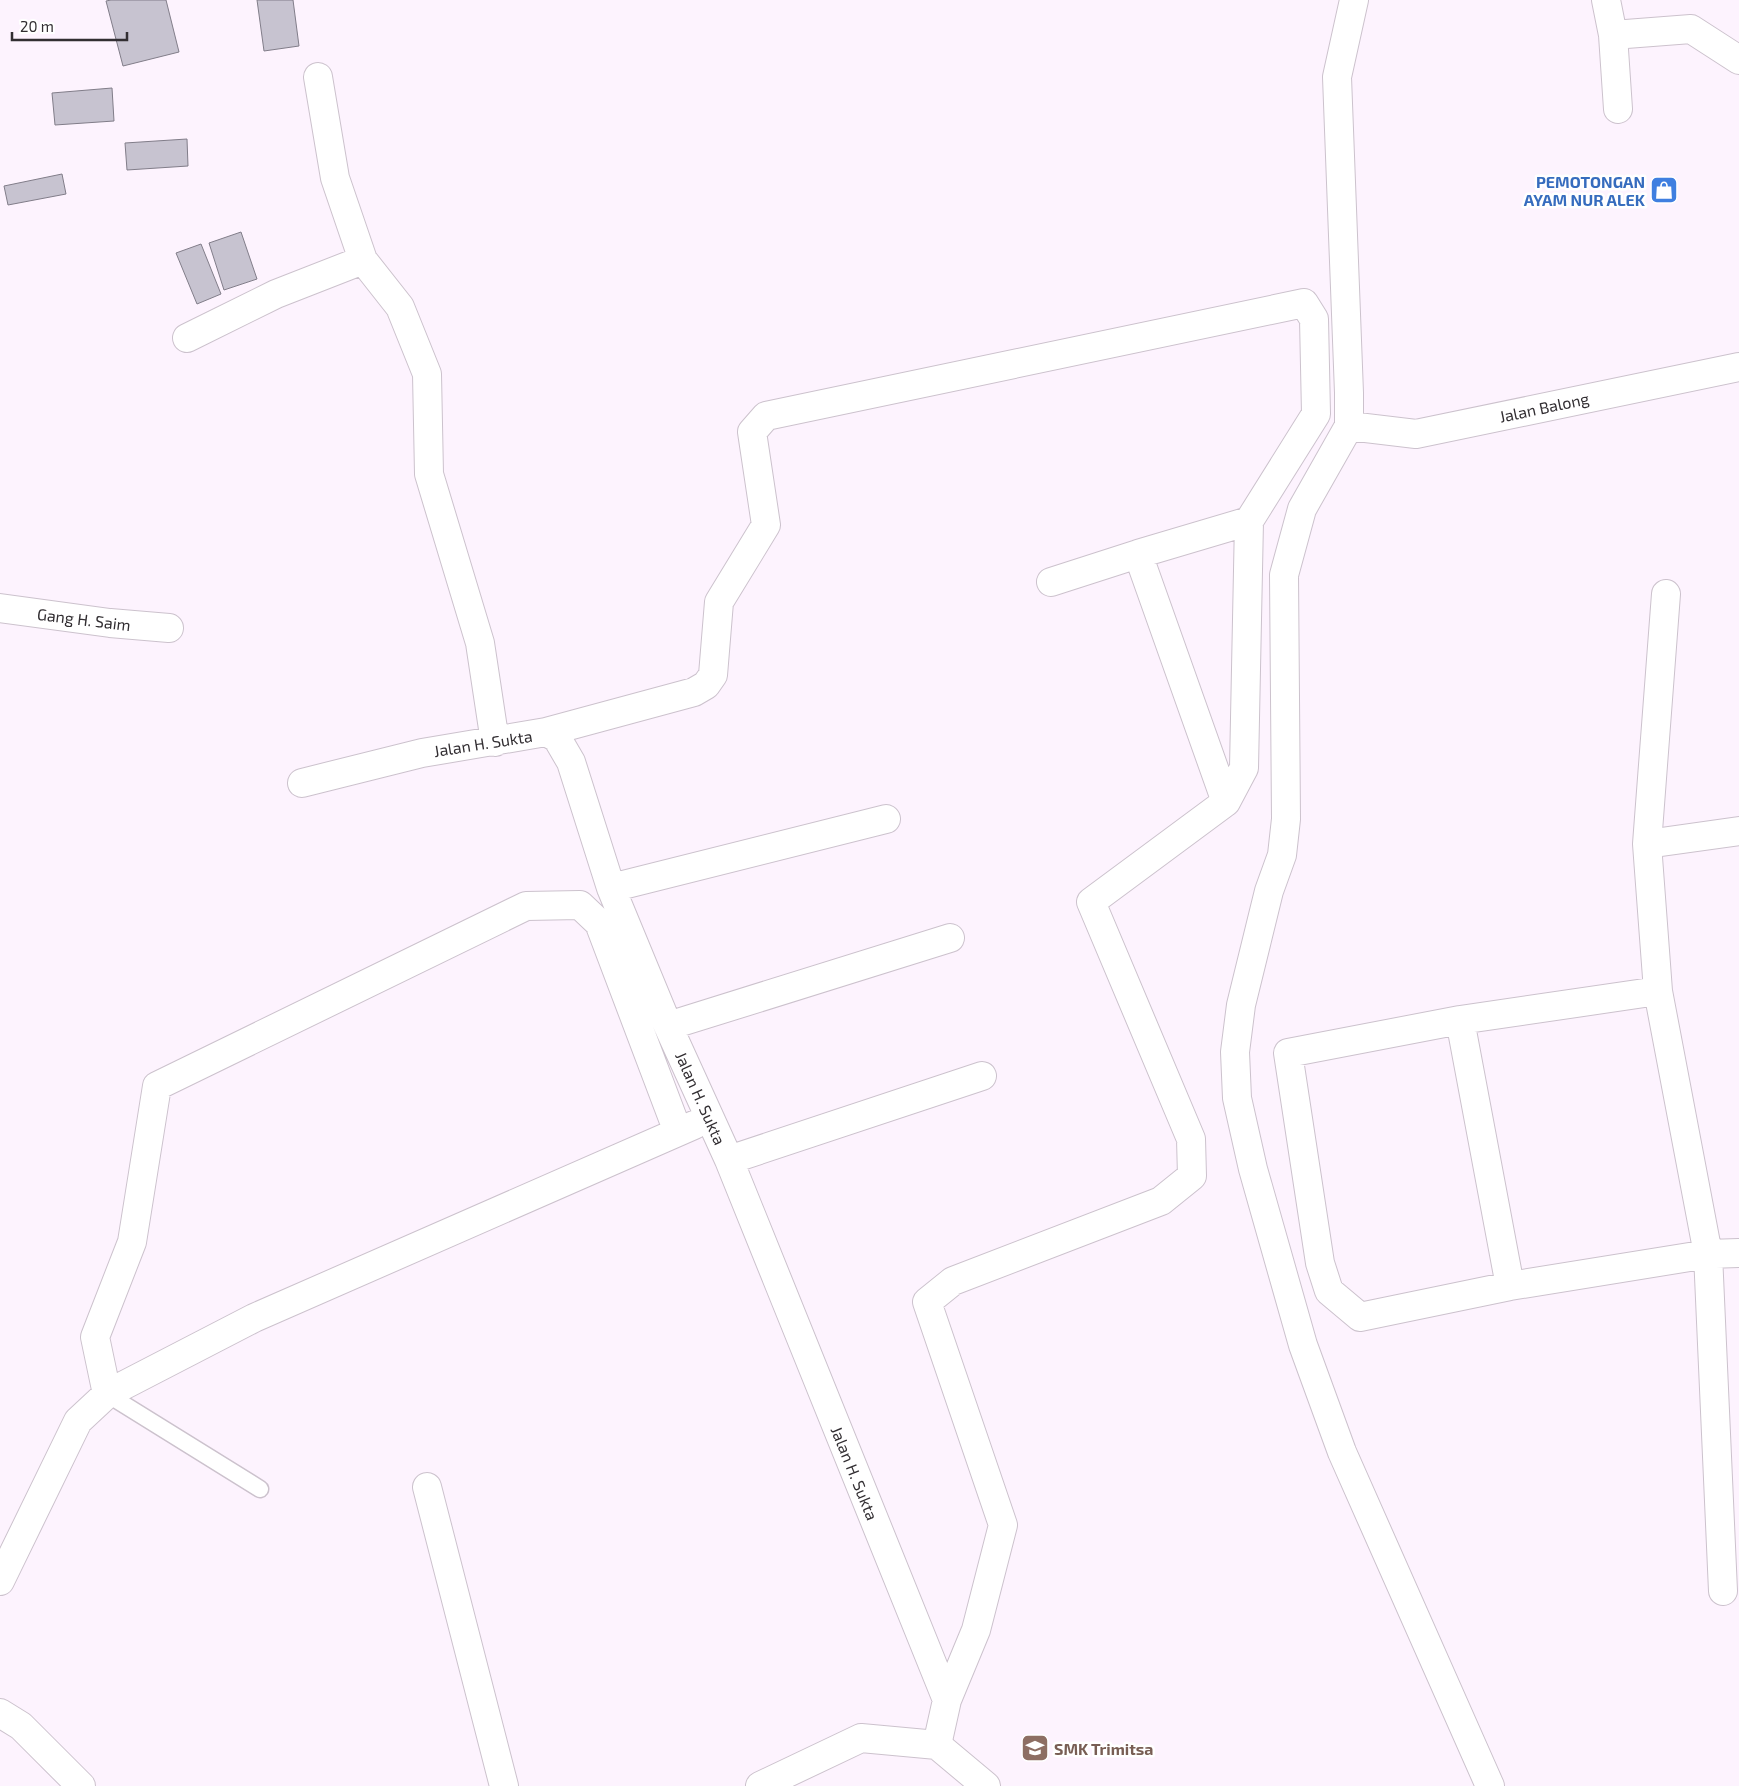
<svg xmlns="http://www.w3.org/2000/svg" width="1739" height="1786" font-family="'Exo 2',sans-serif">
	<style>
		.building { fill: #c7c3d0; stroke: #817d89 }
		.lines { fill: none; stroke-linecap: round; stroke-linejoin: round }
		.lane-casing { stroke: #ccc2cd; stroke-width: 19 }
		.street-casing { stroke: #ccc2cd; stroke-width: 30 }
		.secondary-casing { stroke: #ccc2cd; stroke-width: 30 }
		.lane { stroke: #fff; stroke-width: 16 }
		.street { stroke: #fff; stroke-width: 28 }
		.secondary { stroke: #fff; stroke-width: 28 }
		.labels { text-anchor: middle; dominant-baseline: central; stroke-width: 5; stroke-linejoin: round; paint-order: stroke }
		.shop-label { font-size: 16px; font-weight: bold; fill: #366cbe; stroke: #fff; text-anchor: end }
		.street-label { font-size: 16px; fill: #322e32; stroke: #fff }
		.education-label { font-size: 16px; font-weight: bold; fill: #785e54; stroke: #fff; text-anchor: start }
	</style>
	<rect width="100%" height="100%" fill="#fdf3fe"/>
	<path class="building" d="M111 0H166L179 52 123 66 106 1Z
		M257 0H293L299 46 264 51Z
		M112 88 114 121 55 125 52 93Z
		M187 139 188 166 127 170 125 143Z
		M62 174 66 194 8 205 4 186Z
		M241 232 257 279 224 290 209 243Z
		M201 244 221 294 197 304 176 253Z"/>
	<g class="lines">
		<g class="lane-casing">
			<path id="lane" d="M107 1394 260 1489"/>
		</g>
		<g class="street-casing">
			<path id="street" d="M1354 0 1337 77 1349 393V426L1302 509 1284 575 1286 819 1282 855 1269 891 1241 1005 1235 1052 1237 1098 1253 1169 1303 1345 1342 1452 1490 1786
				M1606 0 1613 35 1618 109
				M1613 35 1691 29 1739 60
				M318 77 335 178 363 260 400 307 427 374 429 474 480 643 495 742
				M187 338 276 294 363 260
				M1349 426 1416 434 1739 367
				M1138 554 1226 802
				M1051 582 1138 554 1249 521
				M1666 594 1647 844 1658 991 1708 1254 1723 1591
				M0 608 110 623 169 628
				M546 732 694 692 706 685 713 675 719 602 766 525 752 432 766 416 1304 303 1314 319 1316 414 1249 521 1244 768 1226 802 1091 902 1191 1139 1192 1176 1161 1201 953 1281 927 1302 1003 1525 976 1630 947 1700 937 1745
				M302 783 422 753 546 732 557 738 571 762 611 888 668 1026 729 1160 947 1700
				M1647 844 1739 831
				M611 888 886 819
				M1658 991 1460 1020 1288 1053 1320 1263 1329 1291 1360 1317 1510 1286 1708 1254 1739 1253
				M1460 1020 1510 1286
				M668 1026 950 938
				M729 1160 982 1076
				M107 1394 95 1337 132 1242 157 1086 526 906 580 905 599 923 678 1132
				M427 1487 504 1786
				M0 1581 78 1421 107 1394 254 1318 694 1125"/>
		</g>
		<g class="secondary-casing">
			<path id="secondary" d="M0 1713 21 1726 81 1786
				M760 1786 861 1738 937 1745 986 1786"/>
		</g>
		<use href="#lane" class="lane"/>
		<use href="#street" class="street"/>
		<use href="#secondary" class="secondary"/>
	</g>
	<defs>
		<g id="shop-square" transform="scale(1.4375)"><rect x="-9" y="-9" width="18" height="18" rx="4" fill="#3f7fe0" stroke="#fff"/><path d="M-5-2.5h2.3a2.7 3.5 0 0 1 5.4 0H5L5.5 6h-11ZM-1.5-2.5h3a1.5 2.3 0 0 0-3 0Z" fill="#fff"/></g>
		<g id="school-square" transform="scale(1.4375)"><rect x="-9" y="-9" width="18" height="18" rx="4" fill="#8d6e63" stroke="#fff"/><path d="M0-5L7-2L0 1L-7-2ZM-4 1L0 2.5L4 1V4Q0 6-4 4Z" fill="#fff"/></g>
	</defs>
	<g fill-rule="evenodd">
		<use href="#shop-square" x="1664" y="190"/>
		<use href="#school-square" x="1035" y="1748"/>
	</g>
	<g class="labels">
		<g class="shop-label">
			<text x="1645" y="181">PEMOTONGAN<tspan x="1645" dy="18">AYAM NUR ALEK</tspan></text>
		</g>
		<g class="street-label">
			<text transform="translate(1544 407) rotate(-12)">Jalan Balong</text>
			<text transform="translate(84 619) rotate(7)">Gang H. Saim</text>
			<text transform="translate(483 743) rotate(-9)">Jalan H. Sukta</text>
			<text transform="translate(701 1098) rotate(66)">Jalan H. Sukta</text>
			<text transform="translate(855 1473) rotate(68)">Jalan H. Sukta</text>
		</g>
		<g class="education-label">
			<text x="1054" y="1748">SMK Trimitsa</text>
		</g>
	</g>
	<path d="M12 32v8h115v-8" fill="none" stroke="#322e32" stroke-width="2.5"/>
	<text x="20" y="32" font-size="15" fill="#322e32" stroke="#ffffff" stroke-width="4" paint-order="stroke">20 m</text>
</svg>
